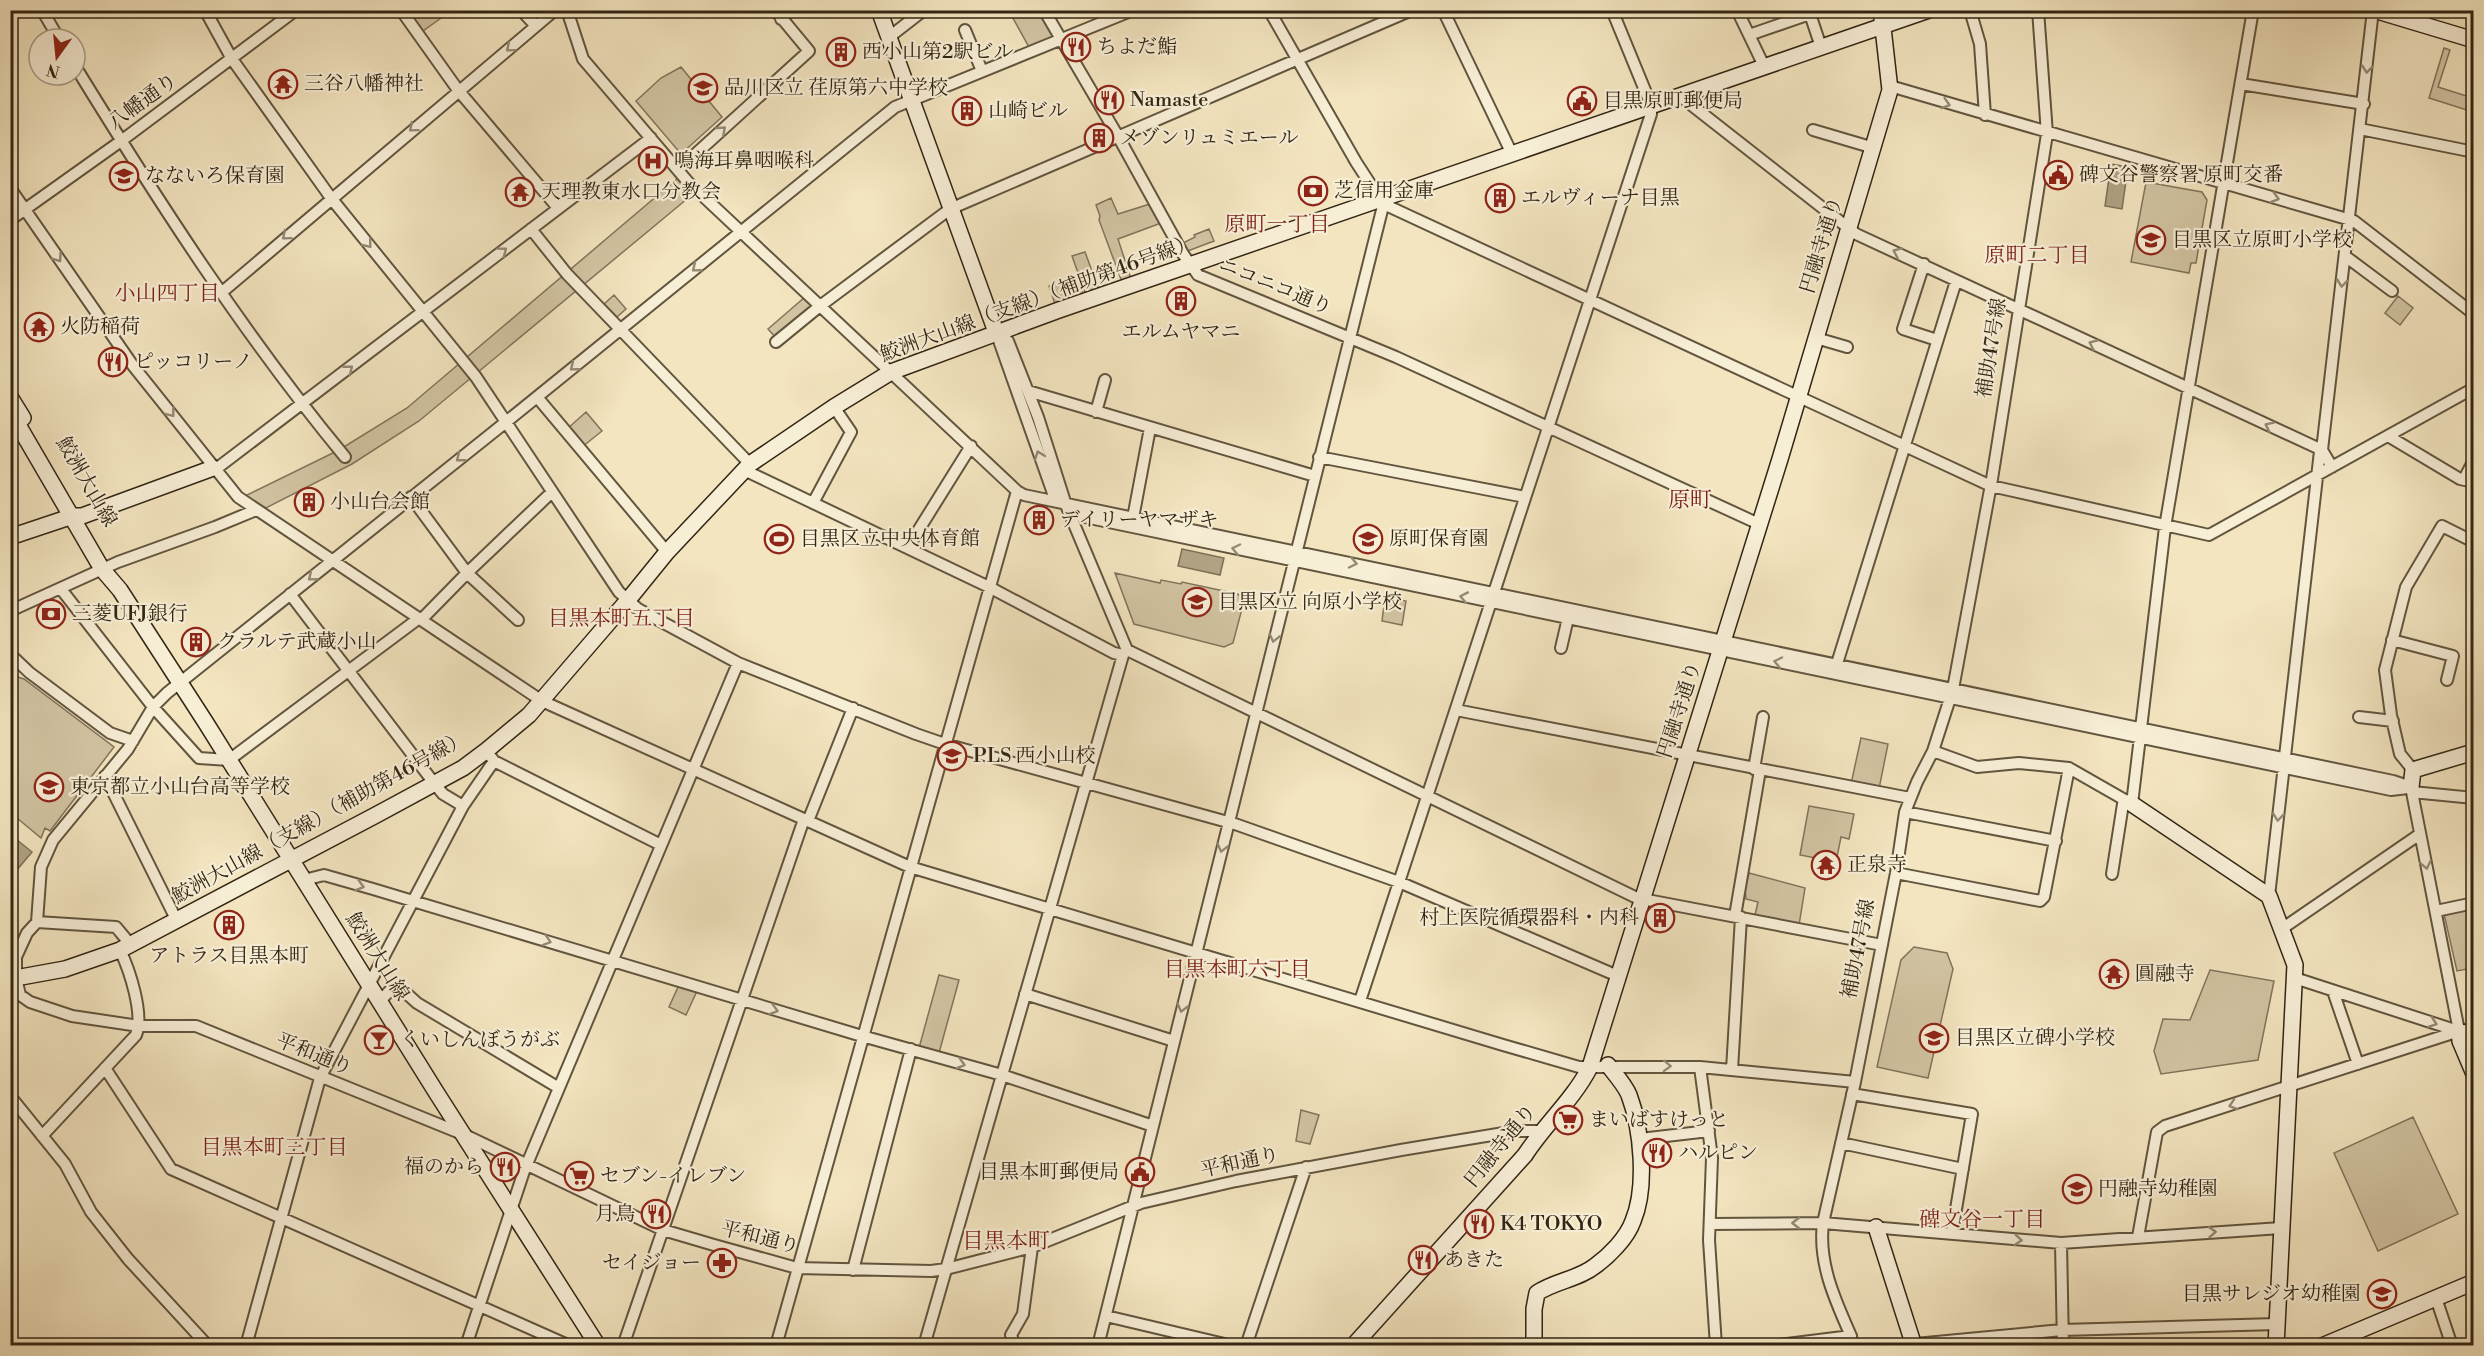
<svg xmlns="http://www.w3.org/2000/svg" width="2484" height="1356" font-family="'Libre Bodoni','Noto Serif JP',serif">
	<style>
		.green { fill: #d2c4a3; stroke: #82745b; stroke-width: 1.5 }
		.water { fill: #b1a485; stroke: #7e7157; stroke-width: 1.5 }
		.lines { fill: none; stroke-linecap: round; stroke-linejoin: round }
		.street-casing { stroke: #62553e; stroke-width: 14 }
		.secondary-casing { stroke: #322513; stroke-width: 18 }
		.street { stroke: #f7eed6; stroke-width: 10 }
		.secondary { stroke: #f7eed6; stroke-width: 15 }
		.oneway { stroke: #948a74 }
		.labels { text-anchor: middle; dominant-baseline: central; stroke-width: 4.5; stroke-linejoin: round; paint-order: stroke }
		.poi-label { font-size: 20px; fill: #322513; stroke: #f7eed6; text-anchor: start }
		.street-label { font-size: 20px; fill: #322513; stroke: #f7eed6 }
		.neighbourhood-label { font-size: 21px; fill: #7a1f14; stroke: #f7eed6 }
		.quarter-label { font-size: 22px; fill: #7a1f14; stroke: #f7eed6 }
	</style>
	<rect width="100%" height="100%" fill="#f3e5c0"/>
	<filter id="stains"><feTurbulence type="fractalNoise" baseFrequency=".00333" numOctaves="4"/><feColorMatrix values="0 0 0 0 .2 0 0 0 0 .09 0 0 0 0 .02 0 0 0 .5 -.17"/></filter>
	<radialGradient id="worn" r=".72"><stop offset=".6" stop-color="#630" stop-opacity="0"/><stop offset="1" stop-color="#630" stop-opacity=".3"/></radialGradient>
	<path class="green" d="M408 11H446L448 13 423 31Z
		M1009 11H1038L1053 37 1029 47Z
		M2444 48 2450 50 2438 87 2473 98V112L2429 98Z
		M681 67 722 117 681 154 636 101 661 78Z
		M678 178 693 194 419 421 352 464 266 508 245 496 339 450 407 408Z
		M2146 182 2202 192 2207 200 2196 263H2191L2189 273 2131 262Z
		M1111 198 1118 214 1150 204 1161 223 1118 239 1131 279 1122 282 1099 220 1100 216 1096 205Z
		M1209 229 1214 241 1185 252 1181 244 1195 237 1194 235Z
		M1085 252 1099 290 1086 295 1072 256Z
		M1062 282 1065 289 1080 284 1084 297 1056 307 1049 286Z
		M614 295 626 309 617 317 604 304Z
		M2398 296 2413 308 2400 325 2385 313Z
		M805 297 816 307 777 339 768 329Z
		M586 412 602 431 582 447 567 429Z
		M1115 573 1160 583 1161 580 1181 584 1182 582 1238 594 1244 601 1233 643 1224 647 1134 624Z
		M1385 597 1406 601 1402 625 1382 621Z
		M11 675 24 679 114 747 50 831 45 828 41 838 11 813Z
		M1861 738 1888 744 1879 789 1851 784Z
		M1809 806 1854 814 1849 839 1841 837 1836 862 1800 855Z
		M1749 873 1805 888 1799 925 1755 915 1758 902 1746 899 1745 889Z
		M2473 908V968L2457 971 2444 914Z
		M1914 947 1947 953 1953 969 1928 1078 1877 1067 1901 960Z
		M2210 970 2274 981 2258 1060 2161 1074 2154 1051 2163 1019 2190 1020Z
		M939 975 959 980 939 1053 919 1048Z
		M679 985 697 991 686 1015 669 1007Z
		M1301 1110 1319 1115 1310 1144 1296 1141Z
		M2413 1117 2458 1214 2378 1251 2334 1153Z"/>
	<path class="water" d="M2111 164 2128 167 2122 209 2105 206Z
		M1182 549 1224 558 1220 575 1178 566Z
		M11 835 32 852 11 877Z"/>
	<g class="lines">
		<g class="street-casing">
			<path id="street" d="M42 10 59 39
				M205 10 232 59 331 198 476 377 619 592 638 609 738 663 916 734 945 744 1235 824 1399 882 1620 977
				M401 10 458 90 558 208
				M521 10 536 26
				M567 10 583 59 688 182 1017 491 1024 495 2393 781 2411 787
				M1044 10 1119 138 1183 254 1198 275 1396 357 1759 524
				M1133 10 895 107 506 422 167 693 153 707 128 749 53 840 41 867 37 922 27 933 16 957V978L20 995 30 1002 72 1016 139 1026H196L465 1135 663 1230 714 1245 797 1268 931 1271 946 1269 1032 1247 1141 1203 1236 1181 1401 1150 1516 1131H1540
				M1269 10 1356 162 1380 199 1390 207 1991 486 2209 535 2474 388
				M1443 10 1512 154
				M1737 10 1764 66
				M1970 10 1980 44 1985 115
				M781 19 791 10
				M965 30 982 71
				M1749 35 1810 14 1821 47
				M888 38 924 10
				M75 66C158 201 244 335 345 457
				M2241 84 2364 104
				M1890 86 2354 221 2474 314
				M1680 96 1856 234 2322 450
				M2360 129 2474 152
				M1813 130 1874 148
				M678 170 809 51 775 10
				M10 188 134 367 238 497 542 701 910 867 1503 1045 1579 1067H1700L1855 1082
				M10 220 121 141 296 10
				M531 229 567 274 750 464
				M2345 256 2392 291
				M1924 264 1903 329 1937 340
				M221 293 555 10
				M996 332 1054 496 1080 516 2391 790 2408 788
				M996 332 1008 341 1038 417 1066 505 1127 650 1637 898 1882 945
				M1816 338 1847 347
				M776 342 820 306 950 209 1412 10
				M1028 391 1315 476
				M537 397 667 552
				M1096 412 1105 380
				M2388 436 2460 479 2474 482
				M1319 457 1525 497
				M2332 467 2322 450 2373 10
				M216 469 651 138
				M744 470 989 587 1114 653 1123 655
				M2464 479 2474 460
				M411 497 467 573 518 620
				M813 503 851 432 834 407
				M1133 518 1150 428
				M908 547 971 446
				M61 589 153 707 199 758 229 760 418 619
				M290 594 434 783 443 794 463 806
				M10 611 118 562 215 527 256 510
				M421 620 467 573 552 492
				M2392 640 2453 656 2447 680
				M1561 648 1568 618
				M10 654 30 673 110 733 133 741
				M1835 670 1956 281
				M1456 710 1910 798
				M2359 717 2393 721
				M1933 751 1977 767 2019 763 2069 768 2132 804 2165 527 2253 10
				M491 757 494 761 661 845
				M1754 769 1763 717
				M2413 770 2400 754 2391 715 2385 670 2406 587 2442 526 2474 542
				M105 776 177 921
				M2411 787 2459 1031
				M2412 792 2474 798
				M1905 812 2056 841
				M808 821 853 708
				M1896 873 2040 901 2044 897 2069 768
				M2112 874 2123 804 2126 800
				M304 880 324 875 373 889 862 1036 1002 1075 1153 1126
				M2269 896 2320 451
				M2436 911 2474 903
				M1735 916 1760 770
				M37 922 116 927 131 945
				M2283 928 2420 834
				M2294 981 2301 980 2458 1031
				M2333 991 2358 1064
				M1025 994 1174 1041
				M380 1001 396 984 417 1003 559 1088
				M1360 1001 1651 114V105L1612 10
				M1700 1067 1712 1158 1709 1240 1716 1346
				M105 1068 171 1169 570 1346
				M1732 1070 1741 917
				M1852 1094 1972 1114 1952 1233
				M10 1096 65 1164 91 1212 128 1259 208 1346
				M42 1136 136 1035C144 1014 130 971 120 950
				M1640 1139 1709 1131
				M1841 1143 1963 1169
				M1710 1224 1823 1223 2061 1243 2281 1228
				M2138 1237 2157 1132 2165 1126 2459 1031 2474 1029
				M2061 1243 2063 1346
				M853 1270 911 1049
				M2436 1298 2452 1346
				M1106 1316 1233 1346
				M246 1346 320 1078 463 806 494 761
				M466 1346 524 1171 738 663
				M623 1346 804 819
				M776 1346 1017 491
				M924 1346 1123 655 1127 650
				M1019 1346 1014 1344 1011 1335 1023 1314 1032 1247
				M1098 1346 1384 202
				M1246 1346 1306 1167
				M1770 1346 1851 1336
				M1852 1346 1851 1336C1835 1300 1818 1263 1823 1223L1855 1082 1896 873 1905 812 1917 782 1933 751 1953 689 1992 479 2047 134 2038 10
				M1894 1346 2062 1330 2277 1324"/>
		</g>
		<g class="secondary-casing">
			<path id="secondary" d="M879 10 996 332
				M2374 10 2474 40
				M10 397 23 418
				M10 411 102 569 120 590 206 723 436 1092 598 1346
				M10 537 73 516H82L213 468
				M2411 787 2413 770 2474 752
				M2132 804 2269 896 2295 965 2276 1346
				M10 979 65 969 120 950 376 815 463 768 487 750 529 715 628 600 667 552 750 464 834 407 891 372 1059 310 1929 10
				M2459 1031 2460 1041 2474 1074
				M1876 1227 1914 1346
				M1353 1346 1525 1155C1545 1124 1573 1100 1590 1067L1780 459 1890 90 1881 10
				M1534 1346V1309L1537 1293C1555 1281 1579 1279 1595 1266 1609 1256 1627 1238 1633 1221 1647 1187 1642 1130 1629 1095 1625 1085 1615 1074 1608 1065
				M2322 1346 2474 1282"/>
		</g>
		<use href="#street" class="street"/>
		<use href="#secondary" class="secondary"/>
	</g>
	<defs><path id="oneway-chevron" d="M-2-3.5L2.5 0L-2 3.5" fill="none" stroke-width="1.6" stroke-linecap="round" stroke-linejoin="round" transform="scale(1.5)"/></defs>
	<g class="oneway">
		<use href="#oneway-chevron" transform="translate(510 48) rotate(140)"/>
		<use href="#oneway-chevron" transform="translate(2367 69) rotate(96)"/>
		<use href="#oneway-chevron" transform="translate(1946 104) rotate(17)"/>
		<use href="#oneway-chevron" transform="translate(413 128) rotate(140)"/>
		<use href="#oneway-chevron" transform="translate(722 130) rotate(-42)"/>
		<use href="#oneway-chevron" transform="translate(2275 198) rotate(16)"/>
		<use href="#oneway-chevron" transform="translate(286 236) rotate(140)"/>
		<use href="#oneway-chevron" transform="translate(368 244) rotate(51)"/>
		<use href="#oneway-chevron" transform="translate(503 251) rotate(-37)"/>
		<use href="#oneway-chevron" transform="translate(1897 252) rotate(-156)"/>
		<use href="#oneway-chevron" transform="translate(58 258) rotate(55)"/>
		<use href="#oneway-chevron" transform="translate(696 268) rotate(141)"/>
		<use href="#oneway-chevron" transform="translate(2342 283) rotate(97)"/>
		<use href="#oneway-chevron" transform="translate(2093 344) rotate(-156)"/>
		<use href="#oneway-chevron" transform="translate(574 367) rotate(141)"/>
		<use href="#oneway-chevron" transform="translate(349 369) rotate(-38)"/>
		<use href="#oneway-chevron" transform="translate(171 413) rotate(52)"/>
		<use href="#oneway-chevron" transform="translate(2269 426) rotate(-154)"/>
		<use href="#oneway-chevron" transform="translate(1039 455) rotate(-110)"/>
		<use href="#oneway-chevron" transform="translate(460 458) rotate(142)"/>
		<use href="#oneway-chevron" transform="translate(1236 549) rotate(-168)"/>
		<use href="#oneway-chevron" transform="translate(1353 563) rotate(12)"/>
		<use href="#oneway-chevron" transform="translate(312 577) rotate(141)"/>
		<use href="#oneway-chevron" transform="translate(1464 597) rotate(-169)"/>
		<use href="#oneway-chevron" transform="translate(1274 638) rotate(104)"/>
		<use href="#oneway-chevron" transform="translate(1778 662) rotate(-168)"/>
		<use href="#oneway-chevron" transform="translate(2278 817) rotate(96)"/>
		<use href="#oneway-chevron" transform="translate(1222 848) rotate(104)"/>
		<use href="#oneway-chevron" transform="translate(2426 865) rotate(78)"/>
		<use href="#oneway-chevron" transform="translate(360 886) rotate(16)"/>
		<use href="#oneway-chevron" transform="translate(547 941) rotate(17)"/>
		<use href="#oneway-chevron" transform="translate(1182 1008) rotate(105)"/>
		<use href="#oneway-chevron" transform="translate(774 1010) rotate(16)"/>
		<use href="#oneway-chevron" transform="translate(2433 1023) rotate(19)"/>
		<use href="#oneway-chevron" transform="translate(961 1064) rotate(16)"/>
		<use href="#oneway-chevron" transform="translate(1667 1066) rotate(2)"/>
		<use href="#oneway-chevron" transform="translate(2233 1105) rotate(162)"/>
		<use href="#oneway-chevron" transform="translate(1796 1223) rotate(180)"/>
		<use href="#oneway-chevron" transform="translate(2212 1232) rotate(-4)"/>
		<use href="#oneway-chevron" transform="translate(2018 1240) rotate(5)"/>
	</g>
	<defs>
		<g id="restaurant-ring" transform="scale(1.5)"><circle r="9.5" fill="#f7eed6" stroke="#8f2418" stroke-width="1.5"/><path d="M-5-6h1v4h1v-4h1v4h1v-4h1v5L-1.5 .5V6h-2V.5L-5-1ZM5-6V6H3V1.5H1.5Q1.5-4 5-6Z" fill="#8f2418"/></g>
		<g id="building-ring" transform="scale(1.5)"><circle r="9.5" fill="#f7eed6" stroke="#8f2418" stroke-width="1.5"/><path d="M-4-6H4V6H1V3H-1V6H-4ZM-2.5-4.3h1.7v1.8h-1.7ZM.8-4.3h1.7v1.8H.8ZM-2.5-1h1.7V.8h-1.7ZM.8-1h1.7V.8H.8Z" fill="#8f2418"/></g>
		<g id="temple-ring" transform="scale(1.5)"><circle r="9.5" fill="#f7eed6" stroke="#8f2418" stroke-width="1.5"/><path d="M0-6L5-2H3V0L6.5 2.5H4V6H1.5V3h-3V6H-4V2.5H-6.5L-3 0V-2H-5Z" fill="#8f2418"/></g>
		<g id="school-ring" transform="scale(1.5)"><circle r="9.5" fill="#f7eed6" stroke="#8f2418" stroke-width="1.5"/><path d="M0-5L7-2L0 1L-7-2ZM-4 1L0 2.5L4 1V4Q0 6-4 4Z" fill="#8f2418"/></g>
		<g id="civic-ring" transform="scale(1.5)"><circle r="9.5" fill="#f7eed6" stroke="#8f2418" stroke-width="1.5"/><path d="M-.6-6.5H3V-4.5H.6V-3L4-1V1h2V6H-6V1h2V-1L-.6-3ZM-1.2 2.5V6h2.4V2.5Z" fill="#8f2418"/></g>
		<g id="hospital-ring" transform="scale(1.5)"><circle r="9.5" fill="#f7eed6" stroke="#8f2418" stroke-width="1.5"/><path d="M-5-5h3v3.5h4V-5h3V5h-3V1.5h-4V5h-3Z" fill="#8f2418"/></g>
		<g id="bank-ring" transform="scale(1.5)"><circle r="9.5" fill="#f7eed6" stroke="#8f2418" stroke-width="1.5"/><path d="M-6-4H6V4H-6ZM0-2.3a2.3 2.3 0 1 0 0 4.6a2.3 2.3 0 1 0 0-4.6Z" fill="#8f2418"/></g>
		<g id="stadium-ring" transform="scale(1.5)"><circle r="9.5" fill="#f7eed6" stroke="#8f2418" stroke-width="1.5"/><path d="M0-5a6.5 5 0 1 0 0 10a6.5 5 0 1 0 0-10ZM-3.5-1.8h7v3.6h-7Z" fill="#8f2418"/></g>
		<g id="bar-ring" transform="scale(1.5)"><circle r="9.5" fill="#f7eed6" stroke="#8f2418" stroke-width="1.5"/><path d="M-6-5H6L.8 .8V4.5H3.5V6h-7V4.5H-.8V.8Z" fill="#8f2418"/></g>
		<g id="supermarket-ring" transform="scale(1.5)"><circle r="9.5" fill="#f7eed6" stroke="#8f2418" stroke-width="1.5"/><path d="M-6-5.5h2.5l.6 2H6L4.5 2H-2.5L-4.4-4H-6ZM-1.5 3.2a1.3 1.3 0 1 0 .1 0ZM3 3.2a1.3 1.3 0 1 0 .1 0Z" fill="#8f2418"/></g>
		<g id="pharmacy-ring" transform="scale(1.5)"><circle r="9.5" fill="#f7eed6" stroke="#8f2418" stroke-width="1.5"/><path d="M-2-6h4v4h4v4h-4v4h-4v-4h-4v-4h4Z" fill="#8f2418"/></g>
	</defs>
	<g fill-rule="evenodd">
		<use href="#restaurant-ring" x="1076" y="47"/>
		<use href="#building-ring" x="841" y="52"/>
		<use href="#temple-ring" x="283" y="84"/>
		<use href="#school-ring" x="703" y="88"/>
		<use href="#restaurant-ring" x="1109" y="100"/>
		<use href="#civic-ring" x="1582" y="101"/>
		<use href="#building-ring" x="967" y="111"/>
		<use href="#building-ring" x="1099" y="138"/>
		<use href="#hospital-ring" x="653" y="161"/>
		<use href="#civic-ring" x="2058" y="175"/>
		<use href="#school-ring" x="124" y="176"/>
		<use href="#bank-ring" x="1313" y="191"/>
		<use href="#temple-ring" x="520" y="192"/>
		<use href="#building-ring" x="1500" y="198"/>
		<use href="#school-ring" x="2151" y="240"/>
		<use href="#building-ring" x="1181" y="301"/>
		<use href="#temple-ring" x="39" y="327"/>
		<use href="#restaurant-ring" x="113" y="362"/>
		<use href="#building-ring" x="309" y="502"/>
		<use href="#building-ring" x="1039" y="520"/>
		<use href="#stadium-ring" x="779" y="539"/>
		<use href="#school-ring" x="1368" y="539"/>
		<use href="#school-ring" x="1197" y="602"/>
		<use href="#bank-ring" x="51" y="614"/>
		<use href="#building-ring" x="196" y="642"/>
		<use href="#school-ring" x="952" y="756"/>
		<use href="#school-ring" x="49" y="787"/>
		<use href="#temple-ring" x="1826" y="865"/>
		<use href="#building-ring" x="1660" y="918"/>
		<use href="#building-ring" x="229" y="925"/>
		<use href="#temple-ring" x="2114" y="974"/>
		<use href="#school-ring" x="1934" y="1038"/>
		<use href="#bar-ring" x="379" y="1040"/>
		<use href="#supermarket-ring" x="1568" y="1120"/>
		<use href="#restaurant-ring" x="1657" y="1153"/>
		<use href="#restaurant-ring" x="505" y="1167"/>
		<use href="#civic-ring" x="1140" y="1172"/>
		<use href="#supermarket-ring" x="579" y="1176"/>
		<use href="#school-ring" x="2077" y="1189"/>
		<use href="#restaurant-ring" x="656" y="1214"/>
		<use href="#restaurant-ring" x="1479" y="1224"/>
		<use href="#restaurant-ring" x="1423" y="1260"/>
		<use href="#pharmacy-ring" x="722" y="1263"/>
		<use href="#school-ring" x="2382" y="1294"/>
	</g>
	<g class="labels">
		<g class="poi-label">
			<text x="1097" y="47">ちよだ鮨</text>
			<text x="862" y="52">西小山第2駅ビル</text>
			<text x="304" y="84">三谷八幡神社</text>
			<text x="724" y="88">品川区立 荏原第六中学校</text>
			<text x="1130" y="100">Namaste</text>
			<text x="1603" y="101">目黒原町郵便局</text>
			<text x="988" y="111">山崎ビル</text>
			<text x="1120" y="138">メゾンリュミエール</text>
			<text x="674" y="161">鳴海耳鼻咽喉科</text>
			<text x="2079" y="175">碑文谷警察署 原町交番</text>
			<text x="145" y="176">なないろ保育園</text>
			<text x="1334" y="191">芝信用金庫</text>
			<text x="541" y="192">天理教東水口分教会</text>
			<text x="1521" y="198">エルヴィーナ目黒</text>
			<text x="2172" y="240">目黒区立原町小学校</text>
			<text x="60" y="327">火防稲荷</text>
			<text x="1181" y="332" text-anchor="middle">エルムヤマニ</text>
			<text x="134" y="362">ピッコリーノ</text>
			<text x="330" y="502">小山台会館</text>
			<text x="1060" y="520">デイリーヤマザキ</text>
			<text x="800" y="539">目黒区立中央体育館</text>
			<text x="1389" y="539">原町保育園</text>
			<text x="1218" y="602">目黒区立 向原小学校</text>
			<text x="72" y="614">三菱UFJ銀行</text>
			<text x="217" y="642">クラルテ武蔵小山</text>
			<text x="973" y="756">PLS 西小山校</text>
			<text x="70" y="787">東京都立小山台高等学校</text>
			<text x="1847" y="865">正泉寺</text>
			<text x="1639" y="918" text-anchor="end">村上医院循環器科・内科</text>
			<text x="229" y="956" text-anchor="middle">アトラス目黒本町</text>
			<text x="2135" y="974">圓融寺</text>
			<text x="1955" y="1038">目黒区立碑小学校</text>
			<text x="400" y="1040">くいしんぼうがぶ</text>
			<text x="1589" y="1120">まいばすけっと</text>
			<text x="1678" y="1153">ハルピン</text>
			<text x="484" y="1167" text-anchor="end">福のから</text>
			<text x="1119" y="1172" text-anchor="end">目黒本町郵便局</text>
			<text x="600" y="1176">セブン-イレブン</text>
			<text x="2098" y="1189">円融寺幼稚園</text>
			<text x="635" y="1214" text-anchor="end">月鳥</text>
			<text x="1500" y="1224">K4 TOKYO</text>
			<text x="1444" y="1260">あきた</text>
			<text x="701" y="1263" text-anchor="end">セイジョー</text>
			<text x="2361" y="1294" text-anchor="end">目黒サレジオ幼稚園</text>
		</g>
		<g class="street-label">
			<text transform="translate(143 102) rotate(-36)">八幡通り</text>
			<text transform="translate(1822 245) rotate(-73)">円融寺通り</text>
			<text transform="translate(1275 287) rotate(22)">ニコニコ通り</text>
			<text transform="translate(1038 299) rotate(-20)">鮫洲大山線（支線）（補助第46号線）</text>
			<text transform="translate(1992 348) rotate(-81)">補助47号線</text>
			<text transform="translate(86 482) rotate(60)">鮫洲大山線</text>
			<text transform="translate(1680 710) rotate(-72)">円融寺通り</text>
			<text transform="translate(320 818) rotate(-29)">鮫洲大山線（支線）（補助第46号線）</text>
			<text transform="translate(1859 949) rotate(-79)">補助47号線</text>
			<text transform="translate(377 957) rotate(58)">鮫洲大山線</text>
			<text transform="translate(314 1055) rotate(22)">平和通り</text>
			<text transform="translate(1501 1146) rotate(-51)">円融寺通り</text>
			<text transform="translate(1240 1163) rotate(-12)">平和通り</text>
			<text transform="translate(760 1238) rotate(14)">平和通り</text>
		</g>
		<g class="neighbourhood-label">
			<text x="1277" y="225">原町一丁目</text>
			<text x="2037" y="256">原町二丁目</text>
			<text x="167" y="294">小山四丁目</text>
			<text x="621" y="619">目黒本町五丁目</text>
			<text x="1237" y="970">目黒本町六丁目</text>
			<text x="274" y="1148">目黒本町三丁目</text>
			<text x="1982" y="1220">碑文谷一丁目</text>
		</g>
		<g class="quarter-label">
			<text x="1690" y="500">原町</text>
			<text x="1006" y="1241">目黒本町</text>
		</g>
	</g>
	<rect width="2484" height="1356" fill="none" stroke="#f3e5c0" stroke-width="36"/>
	<rect x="12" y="12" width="2460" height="1332" fill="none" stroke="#322513" stroke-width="3"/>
	<rect x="18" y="18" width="2448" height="1320" fill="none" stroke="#322513" stroke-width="1.5"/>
	<g transform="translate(57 57) rotate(195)"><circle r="28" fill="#f7eed6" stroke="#a89e88" stroke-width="1.5"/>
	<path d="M0-4.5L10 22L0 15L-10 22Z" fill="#8f2418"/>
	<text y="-9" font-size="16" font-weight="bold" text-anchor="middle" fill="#322513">N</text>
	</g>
	<rect width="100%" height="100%" filter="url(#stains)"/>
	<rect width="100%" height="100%" fill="url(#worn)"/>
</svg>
